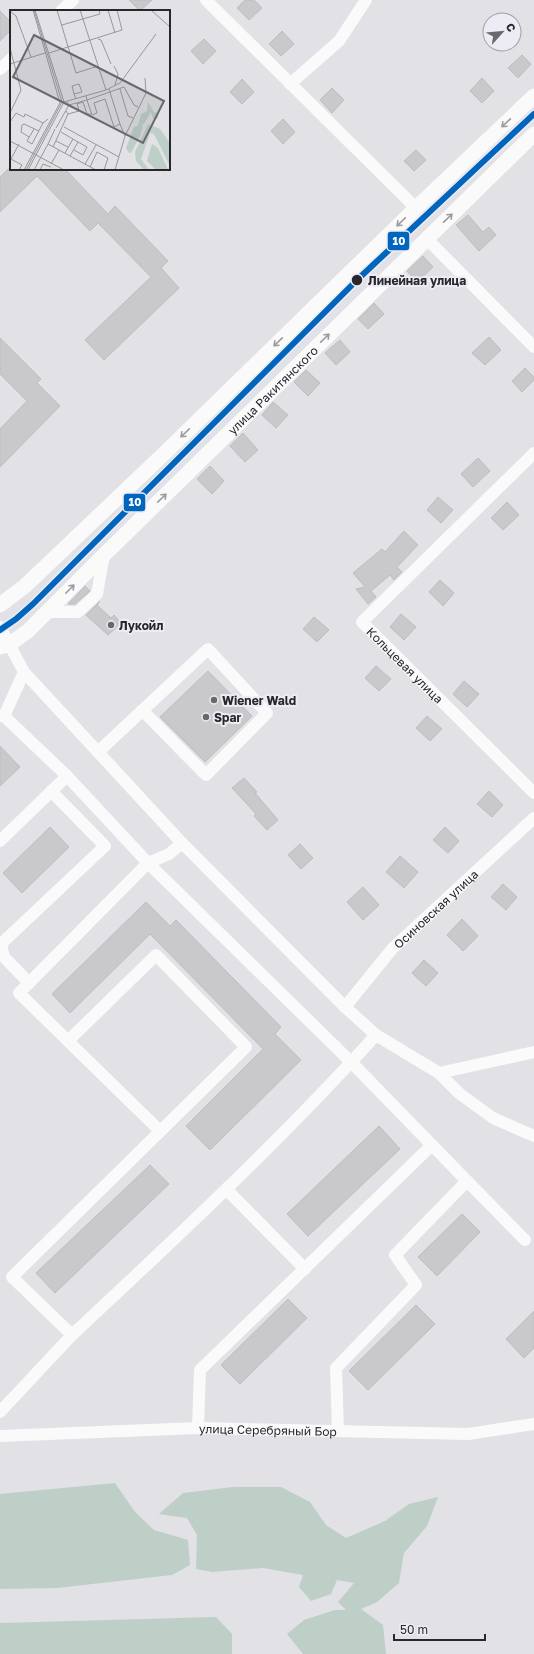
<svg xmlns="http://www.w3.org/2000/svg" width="534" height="1654" font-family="'Golos Text',sans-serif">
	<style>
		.green { fill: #becfc8 }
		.building { fill: #c9c9cc; stroke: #bdbdc1 }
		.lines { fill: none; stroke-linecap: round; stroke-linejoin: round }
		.minor { stroke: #fafafb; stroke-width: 12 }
		.major { stroke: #fafafb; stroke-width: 15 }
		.tram-1-casing { stroke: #edecf5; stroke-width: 9 }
		.tram-1 { stroke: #0065bd; stroke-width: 6 }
		.oneway { stroke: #9c9c9e }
		.stop-dot { fill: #28282c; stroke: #edecf5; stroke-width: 1.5 }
		.poi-dot { fill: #69696d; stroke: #edecf5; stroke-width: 1.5 }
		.labels { text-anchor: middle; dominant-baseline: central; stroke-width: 4; stroke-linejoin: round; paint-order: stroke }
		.stop-label { font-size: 12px; font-weight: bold; fill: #28282c; stroke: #edecf5; text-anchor: start }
		.street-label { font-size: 12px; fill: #28282c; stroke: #edecf5 }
		.poi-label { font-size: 12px; font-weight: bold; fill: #28282c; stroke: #edecf5; text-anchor: start }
		.inset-road { fill: none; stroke: #97979c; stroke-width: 1 }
		.view { fill: #69696d; fill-opacity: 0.15; stroke: #69696d; stroke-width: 2 }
		.inset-edge { fill: none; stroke: #28282c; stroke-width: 2 }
		.line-badge { stroke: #edecf5; stroke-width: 1.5 }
		.badge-label { font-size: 11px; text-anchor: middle; font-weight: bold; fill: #fff }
	</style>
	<rect width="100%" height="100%" fill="#e1e1e6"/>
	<path class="green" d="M115 1483 135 1512 154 1530 188 1540 190 1565 172 1575 57 1588 0 1589V1494Z
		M233 1487H281L310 1502 326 1525 346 1538 385 1521 409 1504 438 1497 427 1526 404 1553 399 1583 377 1602 361 1609 383 1625 386 1654H303L287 1634 304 1620 335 1610H346L338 1602 354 1583 337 1580 331 1594 311 1601 299 1587 303 1575 263 1568 212 1572 196 1569 197 1535 187 1518 159 1514 183 1493Z
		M216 1617 232 1634V1654H0V1623Z"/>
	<path class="building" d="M129 0H152L140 11Z
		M245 0H254L262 8 249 20 237 8Z
		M0 11 11 22V30L0 41Z
		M282 31 294 44 281 56 269 44Z
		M204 39 216 51 203 64 191 51Z
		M522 55 531 64 518 78 508 68Z
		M482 78 494 91 482 103 470 91Z
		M242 79 254 92 242 104 230 92Z
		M332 88 344 100 332 113 320 100Z
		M283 119 295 132 283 144 271 131Z
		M416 150 426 160 414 171 404 161Z
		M8 169H65L108 214 115 206 168 261 161 268 179 288 104 360 85 340 151 277 98 223 90 231 37 176 0 212V177Z
		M468 215 483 232 489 227 496 235 479 251 456 225Z
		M423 256 433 267 417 282 407 271Z
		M374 303 384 314 368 329 358 319Z
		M489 337 501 350 485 365 472 353Z
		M0 338 41 379 37 383 60 406 0 467V429L27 401 0 374Z
		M340 340 350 352 336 365 325 353Z
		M525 368 534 377V380L522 392 512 381Z
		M306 370 320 383 308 396 294 382Z
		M273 402 288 415 276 428 262 415Z
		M243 433 258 450 245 462 230 446Z
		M478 458 490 471 473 487 461 474Z
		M210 466 224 481 212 494 197 479Z
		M438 497 453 510 441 523 427 510Z
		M507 502 519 515 503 530 491 518Z
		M404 531 418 545 397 567 402 572 394 580 390 575 371 591 376 597 368 604 356 589 365 587 353 573 382 549 385 552Z
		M440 580 454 593 443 606 429 592Z
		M85 586 90 591 75 604H68Z
		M100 601 97 605 111 618 114 615 121 623 108 635 86 615Z
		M401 614 416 627 404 640 390 627Z
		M314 617 329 630 317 642 303 629Z
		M376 666 391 679 379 691 365 678Z
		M208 671 252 716 205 762 160 717Z
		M464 681 479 694 467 707 453 694Z
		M427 716 442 729 430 741 416 728Z
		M0 746 20 767 0 786Z
		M244 778 257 792 255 793 278 820 267 830 254 816 256 814 232 788Z
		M489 791 503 805 492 817 477 804Z
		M50 827 69 847 22 893 3 873Z
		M445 827 459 841 448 853 433 840Z
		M300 844 313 858 301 869 288 855Z
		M400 856 418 872 404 888 386 872Z
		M503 884 517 897 506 910 491 897Z
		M363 887 379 905 363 920 347 902Z
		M146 902 170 926 176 920 281 1027 275 1034 301 1060 210 1150 186 1126 263 1049 150 934 70 1013 52 994Z
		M462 919 478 936 463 951 447 935Z
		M424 960 438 973 426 986 412 973Z
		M379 1126 400 1149 308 1236 287 1214Z
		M150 1165 169 1184 55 1293 36 1273Z
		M462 1214 480 1232 437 1276 418 1257Z
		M288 1299 307 1318 240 1384 221 1365Z
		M416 1305 435 1324 368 1390 349 1371Z
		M534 1311V1348L524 1358 506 1339Z"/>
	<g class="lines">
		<g class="minor">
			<path d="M206 0 416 208"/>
			<path d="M61 11 73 0"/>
			<path d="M0 69 11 59"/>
			<path d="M290 84 339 41 366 0"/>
			<path d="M426 238 534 347"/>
			<path id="s1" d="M534 453 362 622 534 793"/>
			<path d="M48 612H78L97 594 104 555"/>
			<path d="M0 627 24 672 182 843 345 1007 376 1035 439 1073 460 1094 493 1118 534 1136"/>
			<path d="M0 716H4L24 672"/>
			<path d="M4 716 67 776 148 863 19 993 68 1041 156 955 246 1047 12 1277 72 1335C176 1238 280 1141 376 1035"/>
			<path d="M98 752 208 649 267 713 206 775 142 710"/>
			<path d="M0 841 67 776"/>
			<path d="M182 843 169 854 148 863 351 1062 467 1181 395 1255 416 1285 336 1368 338 1431"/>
			<path d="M29 983 4 957 1 944 105 846 51 791"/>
			<path id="s2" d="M345 1007 392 949 534 818"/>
			<path d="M68 1041 160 1131"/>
			<path d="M439 1073 534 1052"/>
			<path d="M467 1181 525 1240"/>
			<path d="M227 1190 305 1269"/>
			<path d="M0 1412 72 1335"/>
			<path d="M198 1428 200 1370 432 1145"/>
			<path id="s3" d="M0 1436 198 1428 468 1434 534 1424"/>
		</g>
		<g class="major">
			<path d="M0 605 25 586 170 448 416 208 534 96"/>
			<path id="s4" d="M0 647 10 644 28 631 104 555 534 134"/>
		</g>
		<g class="tram-1-casing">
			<path id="tram-1" d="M0 630 16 619 33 604 357 280 534 114"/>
		</g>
		<use href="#tram-1" class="tram-1"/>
	</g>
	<defs><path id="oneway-shaft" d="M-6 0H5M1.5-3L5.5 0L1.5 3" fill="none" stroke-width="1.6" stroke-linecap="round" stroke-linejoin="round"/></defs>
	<g class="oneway">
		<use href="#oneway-shaft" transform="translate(506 123) rotate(137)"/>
		<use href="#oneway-shaft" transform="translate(448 218) rotate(-44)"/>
		<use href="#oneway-shaft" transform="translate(401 222) rotate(136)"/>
		<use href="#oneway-shaft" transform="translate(325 338) rotate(-44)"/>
		<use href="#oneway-shaft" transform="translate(278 342) rotate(136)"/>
		<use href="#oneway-shaft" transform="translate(185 433) rotate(136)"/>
		<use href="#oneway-shaft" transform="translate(162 498) rotate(-44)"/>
		<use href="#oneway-shaft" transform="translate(70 589) rotate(-45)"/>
	</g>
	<circle class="stop-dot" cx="357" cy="280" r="6"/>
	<g class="poi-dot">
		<circle cx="111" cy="625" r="4"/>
		<circle cx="214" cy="700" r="4"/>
		<circle cx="206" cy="717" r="4"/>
	</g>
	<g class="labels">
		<g class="stop-label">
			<text x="368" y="280">Линейная улица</text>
		</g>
		<g class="street-label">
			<text stroke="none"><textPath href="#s4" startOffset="376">улица Ракитянского</textPath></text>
			<text stroke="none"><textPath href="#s1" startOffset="302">Кольцевая улица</textPath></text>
			<text stroke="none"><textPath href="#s2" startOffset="134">Осиновская улица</textPath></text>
			<text stroke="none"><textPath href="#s3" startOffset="268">улица Серебряный Бор</textPath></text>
		</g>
		<g class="poi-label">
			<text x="119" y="625">Лукойл</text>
			<text x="222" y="700">Wiener Wald</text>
			<text x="214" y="717">Spar</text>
		</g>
	</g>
	<g transform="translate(10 10)">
		<rect width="160" height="160" fill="#e1e1e6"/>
		<path d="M138 92 144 102 148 103V108L143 109 141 102 134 114 128 115 131 104 137 101ZM131 114 133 116 130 126 121 143H119L116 138 124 117ZM138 114 150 119 160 133V156L144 124 140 123 131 149 139 160H134L126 151 125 142ZM142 134 148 138 158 160H146L137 151Z" fill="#becfc8"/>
		<path class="inset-road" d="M47 0 66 63 88 56M70 0 96 80M98 0 105 23M141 0 160 17M0 1 6 6 21 47M52 15 90 4 89 0M88 29 91 30 101 54M0 38 11 80 0 103M39 43 112 20 107 0M0 54 35 43M104 56 108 64 105 75M110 79 118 106 123 108M64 84 72 82 69 74 62 76 64 84 66 89M76 86 77 90 114 77 124 95 128 97M54 92 96 80 110 73 146 24M67 94 73 92 77 104H81M59 95 77 90 82 105 87 103 84 93 95 89 104 117 110 114 99 79M56 101 58 104 69 101 67 93M0 112 6 103 14 107 15 104 33 113 38 109M110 114 115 126M54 117 109 147M46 118 59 95 57 92M24 119 17 131 22 134 33 113M45 119 38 134 60 146 68 132 51 122M19 127 11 122 12 115 14 114 29 121M0 131 54 160M46 131 58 137M43 137 58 104M64 140 73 145 77 137 68 132M55 143 63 129M60 146 86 160M1 149 12 155 9 160M1 149 9 134M41 154 49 140M75 154 86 135M80 157 87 142 98 148 94 160M14 160 50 93 23 0M16 160 52 92 24 0M18 160 54 92 25 0M24 160 38 134M30 160 33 154 41 157M105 160 115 126 136 83 135 68"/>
		<path class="view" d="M24 25 154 91 133 133 3 67Z"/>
		<rect width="160" height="160" class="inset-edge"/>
	</g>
	<g class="line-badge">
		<rect x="387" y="231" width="23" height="20" rx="4" fill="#0065bd"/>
		<rect x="123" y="493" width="23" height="19" rx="4" fill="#0065bd"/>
	</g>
	<g class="badge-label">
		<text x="399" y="245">10</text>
		<text x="135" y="506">10</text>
	</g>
	<g transform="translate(502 32) rotate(63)"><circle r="19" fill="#edecf5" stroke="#9e9ea5"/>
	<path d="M0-3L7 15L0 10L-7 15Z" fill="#69696d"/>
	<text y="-6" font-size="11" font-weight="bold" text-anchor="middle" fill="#28282c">С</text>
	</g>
	<path d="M394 1634v6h91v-6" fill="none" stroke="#28282c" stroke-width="2"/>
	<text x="400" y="1634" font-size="12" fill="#28282c" stroke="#edecf5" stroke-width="3" paint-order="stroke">50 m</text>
</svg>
